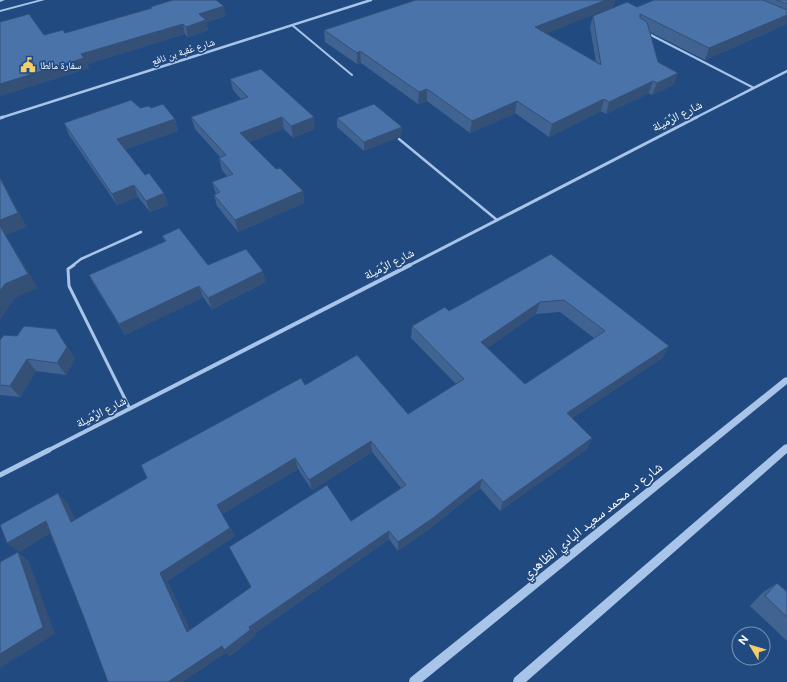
<svg xmlns="http://www.w3.org/2000/svg" width="787" height="682" font-family="'Public Sans','Noto Naskh Arabic',sans-serif">
	<style>
		.lines { fill: none; stroke-linecap: round; stroke-linejoin: round }
		.service-far2 { stroke: #a8c4e8; stroke-width: 2 }
		.service-far1 { stroke: #a8c4e8; stroke-width: 2.5 }
		.service { stroke: #a8c4e8; stroke-width: 3 }
		.minor-far3 { stroke: #a8c4e8; stroke-width: 2.5 }
		.minor-far2 { stroke: #a8c4e8; stroke-width: 3 }
		.minor-far1 { stroke: #a8c4e8; stroke-width: 4 }
		.minor { stroke: #a8c4e8; stroke-width: 5 }
		.tertiary { fill: #a8c4e8; fill-rule: evenodd }
		.wall { fill: #406392; fill-rule: evenodd }
		.shaded-wall { fill: #345077 }
		.building { fill: #4a73aa; stroke: #345077; fill-rule: evenodd }
		.labels { text-anchor: middle; dominant-baseline: central; stroke-width: 3.5; stroke-linejoin: round; paint-order: stroke }
		.far-street-label { font-size: 10px; fill: #fff; stroke: #214a81 }
		.far-poi-label { font-size: 10px; fill: #fff; stroke: #214a81; text-anchor: start }
		.street-label { font-size: 12px; fill: #fff; stroke: #214a81 }
		.near-street-label { font-size: 14px; fill: #fff; stroke: #214a81 }
	</style>
	<rect width="100%" height="100%" fill="#214a81"/>
	<g class="lines">
		<path class="service-far2" d="M292 25 352 75
			M647 33 754 88"/>
		<path class="service-far1" d="M399 139 497 220
			M72 266 81 259 141 232"/>
		<path class="service" d="M74 265 68 269 69 286 130 409"/>
		<path class="minor-far3" d="M0 118 371 0
			M695 118 787 71"/>
		<path class="minor-far2" d="M0 118 3 117
			M408 266 697 117"/>
		<path class="minor-far1" d="M47 451 410 265"/>
		<path class="minor" d="M0 475 49 450"/>
		<path class="tertiary" d="M0 0H5L0 2Z
			M38 0H45L0 12V10Z
			M787 377V384L422 682H409L410 678 784 378Z
			M787 444V453L526 682H513L514 678 784 445Z"/>
	</g>
	<path class="wall" d="M416 0H615L613 7 546 33 596 62 590 27 593 16 637 7 654 0H787V24L705 60 650 32 658 62 678 73 673 85 652 95 649 93 606 114 601 111 549 137 515 113 470 133 427 101 418 104 361 63 357 64 325 42 324 30Z
		M150 7 226 16 206 22 208 30 188 37 185 34 87 64 89 68 0 96V22L44 35 65 33 151 9Z
		M230 79 315 129 293 138 284 129 249 142 276 169 303 191 304 203 238 232 217 206 214 195 216 194 212 182 227 176 222 170 219 158 220 157 195 129 191 117 241 99 233 90Z
		M140 108 175 119 178 131 125 149 145 175 164 193 168 205 150 212 138 197 117 205 69 135 64 123Z
		M337 118 402 127 401 136 364 151 337 127Z
		M162 236 208 265 266 282 212 309 203 297 125 335 95 286 89 275 165 241Z
		M551 254 669 346 662 358 572 418 592 438 587 449 500 511 480 488 432 527 398 551 389 539 254 634 255 636 230 656 226 653 83 615 50 533 19 552 67 502 75 520 147 478 305 385 408 414 456 384 411 338 412 326 449 311ZM560 312 594 338 525 384 487 348 536 314ZM372 452 401 488 351 521 190 630 167 581 235 536 222 514 298 469 312 490Z
		M56 329 75 359 66 375 36 371 20 397 0 395V340L17 336Z
		M777 583 786 591 787 590V641L750 606 762 593Z"/>
	<path class="shaded-wall" d="M606 0H615L613 7 533 39 535 27Z
		M224 6 226 16 206 22 208 30 188 37 186 27 199 14Z
		M787 15V24L705 60 709 48Z
		M183 24 185 34 87 64 89 68 0 96V84L81 54Z
		M360 51 361 63 357 64V53Z
		M678 73 673 85 652 95 657 83Z
		M653 81 649 93 606 114 609 102Z
		M427 89V101L418 104 419 92Z
		M604 99 601 111 549 137 552 124Z
		M517 101 515 113 470 133 472 121Z
		M282 117 284 129 243 145 240 133Z
		M314 117 315 129 293 138 291 126Z
		M175 119 178 131 121 150 117 139Z
		M402 127 401 136 364 151V142Z
		M0 177 5 186 27 227 6 235 38 288 15 298 0 320Z
		M134 185 138 197 117 205 112 194Z
		M303 191 304 203 238 232 235 220Z
		M164 193 168 205 150 212 146 201Z
		M263 271 266 282 212 309 208 298Z
		M199 286 203 297 125 335 119 324Z
		M540 302 536 314 479 354 481 342Z
		M56 329 75 359 66 375 57 363Z
		M669 346 662 358 563 424 567 413Z
		M27 359 36 371 20 397 10 386Z
		M592 438 587 449 500 511 503 502Z
		M371 441 372 452 312 490 309 480Z
		M295 458 298 469 222 514 217 505Z
		M482 479 480 488 432 527 398 551V542Z
		M58 493 67 502 81 531 71 522Z
		M46 521 56 530 19 552 7 543Z
		M230 528 235 536 167 581 194 638 187 632 160 573Z
		M389 531V539L254 634 255 636 230 656 226 653 183 682H168L222 646Z
		M18 552 29 561 55 634 0 668V654Z"/>
	<path class="building" d="M173 0H216L224 6 199 14 206 20 186 27 183 24 81 54 84 58 0 84V22L29 14 44 35 63 30 65 33 152 8 150 7Z
		M416 0H606L535 27 601 65 593 16 627 2 637 7 654 0H763L787 10V15L709 48 640 14V18L647 22 658 62 678 73 657 83 653 81 609 102 604 99 552 124 517 101 472 121 427 89 419 92 360 51 357 53 324 30Z
		M776 0H787V4Z
		M261 69 314 117 291 126 282 117 240 133 276 169 280 168 303 191 235 220 214 195 220 192 212 182 233 174 219 158 226 155 191 117 248 97 230 79Z
		M131 100 140 108 149 106 151 108 163 104 175 119 117 139 145 175 149 173 164 193 146 201 134 185 112 194 64 123Z
		M374 104 402 127 364 142 337 118Z
		M0 178 18 213 0 220Z
		M0 226 28 274 5 284 0 291Z
		M179 228 208 265 246 249 263 271 208 298 199 286 119 324 89 275 166 241 162 236Z
		M551 254 669 346 567 413 592 438 503 502 482 479 433 518 398 542 389 531 249 627 250 630 224 650 222 646 168 682H108L83 615 46 521 7 543 0 525 58 493 71 522 147 478 141 465 301 378 305 385 357 355 408 414 464 379 412 326 445 307 449 311ZM564 300 605 331 525 384 481 342 540 302ZM371 441 406 485 351 521 327 485 229 547 251 587 187 632 160 573 230 528 217 505 295 458 309 480Z
		M24 326 56 329 67 347 57 363 27 359 10 386 0 385V340L4 335 17 336Z
		M18 552 43 627 0 654V562Z
		M777 583 787 592V617L765 596Z"/>
	<defs>
		<g id="civic-bare" transform="scale(1.2)"><path d="M-.6-6.5H3V-4.5H.6V-3L4-1V1h2V6H-6V1h2V-1L-.6-3ZM-1.2 2.5V6h2.4V2.5Z" fill="#f4ce69" stroke="#214a81" stroke-width="2.5" paint-order="stroke"/></g>
	</defs>
	<g fill-rule="evenodd">
		<use href="#civic-bare" x="28" y="65"/>
	</g>
	<g class="labels">
		<g class="far-street-label">
			<text transform="translate(183 51) rotate(-18)">شارع عُقبة بن نافع</text>
		</g>
		<g class="far-poi-label">
			<text x="40" y="65">سفارة مالطا</text>
		</g>
		<g class="street-label">
			<text transform="translate(677 116) rotate(-27)">شارع الرِّمَيلة</text>
			<text transform="translate(389 264) rotate(-27)">شارع الرِّمَيلة</text>
			<text transform="translate(101 412) rotate(-27)">شارع الرِّمَيلة</text>
		</g>
		<g class="near-street-label">
			<text transform="translate(592 520) rotate(-39)">شارع د. محمد سعيد البادي الظاهري</text>
		</g>
	</g>
	<g transform="translate(751 646) rotate(308)"><circle r="19" fill="#214a81" stroke="#7a92b3"/>
	<path d="M0-3L7 15L0 10L-7 15Z" fill="#f4ce69"/>
	<text y="-6" font-size="11" font-weight="bold" text-anchor="middle" fill="#ffffff">N</text>
	</g>
</svg>
